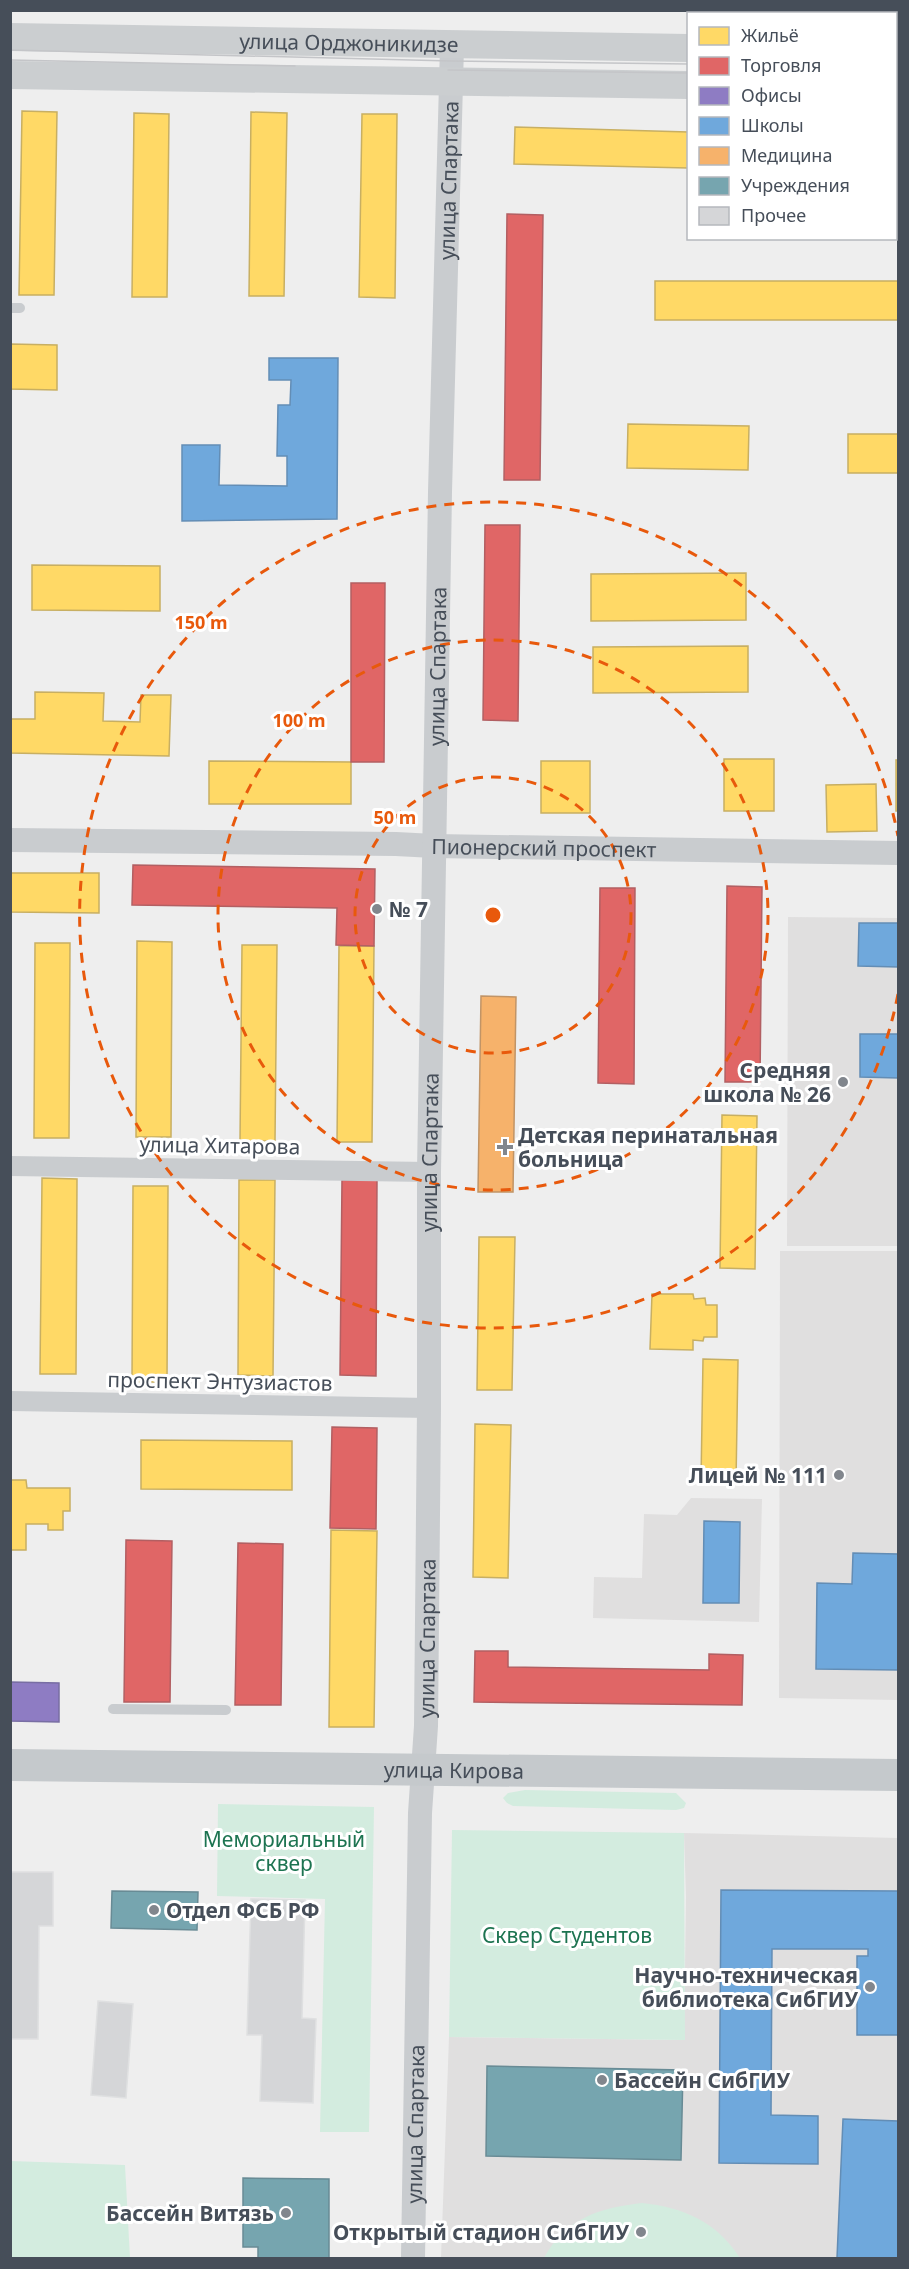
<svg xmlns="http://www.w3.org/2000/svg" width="909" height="2269" font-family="'Noto Sans',sans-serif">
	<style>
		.education { fill: #e0dfdf }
		.green { fill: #d3ecdf }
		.homes { fill: #ffd966; stroke: #c8af62; stroke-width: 1.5 }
		.shops { fill: #e06666; stroke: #b25f62; stroke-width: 1.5 }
		.offices { fill: #8e7cc3; stroke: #786ea3; stroke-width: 1.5 }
		.schools { fill: #6fa8dc; stroke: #638db5; stroke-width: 1.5 }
		.health { fill: #f6b26b; stroke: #c19466; stroke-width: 1.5 }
		.public { fill: #76a5af; stroke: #688b95; stroke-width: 1.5 }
		.building { fill: #d5d6d8; stroke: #dfe0e1; stroke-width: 1.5 }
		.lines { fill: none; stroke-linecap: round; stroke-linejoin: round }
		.service { stroke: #c9cccf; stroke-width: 10 }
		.minor { stroke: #c9cccf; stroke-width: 20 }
		.tertiary { stroke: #c9cccf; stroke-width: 24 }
		.secondary { stroke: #cbced0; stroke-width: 28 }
		.primary { stroke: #c5c9cc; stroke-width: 32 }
		.tram { stroke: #c4c5c8; stroke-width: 1.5 }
		.ring { fill: none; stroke: #e8590c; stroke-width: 3; stroke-dasharray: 10 8 }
		.poi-dot { fill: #81868d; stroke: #fff; stroke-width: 2 }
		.labels { text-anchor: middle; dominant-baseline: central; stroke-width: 6; stroke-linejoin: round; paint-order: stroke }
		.street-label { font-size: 21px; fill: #464e59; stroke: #fff }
		.poi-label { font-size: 21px; font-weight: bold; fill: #464e59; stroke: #fff; text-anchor: end }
		.park-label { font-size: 21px; fill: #1d7451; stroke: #fff }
		.centre { fill: #e8590c; stroke: #fff; stroke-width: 3 }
		.ring-label { font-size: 18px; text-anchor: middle; font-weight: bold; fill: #e8590c; stroke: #fff; stroke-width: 6; stroke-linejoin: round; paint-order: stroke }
	</style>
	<rect width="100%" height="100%" fill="#eee"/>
	<path class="education" d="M788 917 898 918V1246H787Z
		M780 1251H898V1700L779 1698Z
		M691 1498 762 1499 759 1622 593 1618 594 1577 642 1578 644 1514 677 1515Z
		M684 1833 898 1838V2258H441L449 2037 684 2040 686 1897Z"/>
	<path class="green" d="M525 1790 676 1793 686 1803 684 1808 676 1810 513 1806 507 1803 503 1798 508 1793Z
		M218 1804 374 1807 369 2132H320L325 1899 217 1896Z
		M452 1830 684 1833 685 2040 449 2037Z
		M11 2161 125 2165 130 2258H11Z
		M642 2203C683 2207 717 2222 740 2258H544C566 2218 599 2208 642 2203Z"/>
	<path class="homes" d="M22 111 57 112 54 295H19Z
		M251 112 287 113 284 296H249Z
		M134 113 169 114 167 297H132Z
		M362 114H397L395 298 359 297Z
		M515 127 688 132V168L514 164Z
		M655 281H898V320H655Z
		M10 344 57 345V390L10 389Z
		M628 424 749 426 748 470 627 468Z
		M848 434H898V473H848Z
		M32 565 160 566V611L32 610Z
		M746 573V620L591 621V574Z
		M748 646V692L593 693V647Z
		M35 692 104 693 103 721 140 722 141 695H171L169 756 10 753V719H35Z
		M724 759H774V811H724Z
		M896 760H898V811H896Z
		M209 761 351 762V804H209Z
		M541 761H590V813H541Z
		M876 784 877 831 827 832 826 785Z
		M10 873H99V913L10 912Z
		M137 941 172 942 171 1137H136Z
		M35 943H70L69 1138H34Z
		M242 945H277L275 1141H240Z
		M339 946H374L372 1142H337Z
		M722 1115 757 1116 755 1269 720 1268Z
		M42 1178 77 1179 76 1374H40Z
		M239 1180H275L273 1376 238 1375Z
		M133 1186H168L167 1382H132Z
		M479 1237H515L512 1390H477Z
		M652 1294H693L694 1299 705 1298 706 1305H717V1337H704L703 1341 693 1340V1350L650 1349Z
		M703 1359 738 1360 736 1482 701 1481Z
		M475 1424 511 1425 508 1578 473 1577Z
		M141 1440 292 1441V1490L141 1489Z
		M10 1480H26L27 1488H70V1511H63V1530H48V1524H26V1550H10Z
		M331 1530 377 1531 374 1727H329Z"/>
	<path class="shops" d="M507 214 543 215 540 480H504Z
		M485 525H520L518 721 483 720Z
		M351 583H385L384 762H351Z
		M133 865 375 869 374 946 336 945 337 908 132 905Z
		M727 886 762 887 760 1082H725Z
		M600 888H635L634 1084 598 1083Z
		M342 1180H377L376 1376 340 1375Z
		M332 1427 377 1428 376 1529 330 1528Z
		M126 1540 172 1541 170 1702H124Z
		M238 1543 283 1544 281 1705H235Z
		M475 1651H508V1667L709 1670V1654L743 1655 742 1705 474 1702Z"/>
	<path class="offices" d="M10 1682 59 1683V1722L10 1721Z"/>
	<path class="schools" d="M269 358H338L337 519 182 521V445H220L219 485 287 486V456H277L278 405H290L291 380H269Z
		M859 923H898V967L858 966Z
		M860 1034H898V1078L860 1077Z
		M704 1521 740 1522 739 1603H703Z
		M853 1553 898 1554V1670L816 1669 817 1583 852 1584Z
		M721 1890 898 1891V2035H857V1956H868V1949H772L771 2115 818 2116V2164L719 2163Z
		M843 2119 898 2121V2258H837Z"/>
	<path class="health" d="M481 996 516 997 513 1192H478Z"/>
	<path class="public" d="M112 1891 198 1892 197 1930 111 1928Z
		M487 2066 683 2070 681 2160 486 2156Z
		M243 2178 329 2179V2258H258V2247H243Z"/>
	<path class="building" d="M10 1872H53V1926H39L38 2039H10Z
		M251 1899 305 1900 302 2018 316 2019 313 2103 260 2101 262 2035H247Z
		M98 2001 133 2004 126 2098 91 2095Z"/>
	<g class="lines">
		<path class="service" d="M10 308H20
			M113 1709 226 1710"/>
		<path class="minor" d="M10 1166 429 1172
			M10 1401 429 1408"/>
		<g class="tertiary">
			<path id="s1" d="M10 840 396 844 434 846 898 853"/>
			<path id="s2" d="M413 2258 420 1813 426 1726 429 1408V1172L440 492 452 46"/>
		</g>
		<g class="secondary">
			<path id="s3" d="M10 37 688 48"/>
			<path d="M896 51H898"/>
			<path d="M10 75 688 85"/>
			<path d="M896 88H898"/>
		</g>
		<path class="primary" id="s4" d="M10 1765 898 1775"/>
		<path class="tram" d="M10 50 451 61 688 64
			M10 60 295 66
			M896 66H898
			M448 70 688 73"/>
	</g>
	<g class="ring">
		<circle cx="493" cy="915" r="138"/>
		<circle cx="493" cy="915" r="275"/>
		<path d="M898 994A413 413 0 1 1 898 836"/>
	</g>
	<g class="poi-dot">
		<circle cx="377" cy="909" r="6"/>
		<circle cx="843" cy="1082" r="6"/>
		<path d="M502 1138h6v6h6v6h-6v6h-6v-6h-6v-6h6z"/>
		<circle cx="839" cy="1475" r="6"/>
		<circle cx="154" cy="1910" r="6"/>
		<circle cx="870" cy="1987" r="6"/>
		<circle cx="602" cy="2080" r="6"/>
		<circle cx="286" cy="2213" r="6"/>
		<circle cx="641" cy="2232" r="6"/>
	</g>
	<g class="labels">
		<g class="street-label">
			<text stroke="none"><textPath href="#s3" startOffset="339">улица Орджоникидзе</textPath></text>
			<text stroke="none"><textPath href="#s2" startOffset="2078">улица Спартака</textPath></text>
			<text stroke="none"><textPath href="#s2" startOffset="1592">улица Спартака</textPath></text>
			<text stroke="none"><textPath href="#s1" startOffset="534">Пионерский проспект</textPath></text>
			<text transform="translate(220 1145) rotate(1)">улица Хитарова</text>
			<text stroke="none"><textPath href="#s2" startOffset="1106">улица Спартака</textPath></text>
			<text transform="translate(220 1381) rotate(1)">проспект Энтузиастов</text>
			<text stroke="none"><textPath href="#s2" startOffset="620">улица Спартака</textPath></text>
			<text stroke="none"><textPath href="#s4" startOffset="444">улица Кирова</textPath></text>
			<text stroke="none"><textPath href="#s2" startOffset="134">улица Спартака</textPath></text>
		</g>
		<g class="poi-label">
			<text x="389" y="909" text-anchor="start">№ 7</text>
			<text x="831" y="1070">Средняя<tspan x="831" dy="24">школа № 26</tspan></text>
			<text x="518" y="1135" text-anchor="start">Детская перинатальная<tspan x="518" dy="24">больница</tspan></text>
			<text x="827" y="1475">Лицей № 111</text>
			<text x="166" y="1910" text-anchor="start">Отдел ФСБ РФ</text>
			<text x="858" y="1975">Научно-техническая<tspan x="858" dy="24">библиотека СибГИУ</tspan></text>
			<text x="614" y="2080" text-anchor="start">Бассейн СибГИУ</text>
			<text x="274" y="2213">Бассейн Витязь</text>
			<text x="629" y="2232">Открытый стадион СибГИУ</text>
		</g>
		<g class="park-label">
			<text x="284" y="1839">Мемориальный<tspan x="284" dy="24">сквер</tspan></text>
			<text x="567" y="1935">Сквер Студентов</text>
		</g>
	</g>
	<circle cx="493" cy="915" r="9" class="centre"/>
	<g class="ring-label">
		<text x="201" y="629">150 m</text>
		<text x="299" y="727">100 m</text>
		<text x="395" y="824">50 m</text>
	</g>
	<rect width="909" height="2269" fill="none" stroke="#464e59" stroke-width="24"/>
	<rect x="687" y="12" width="210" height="228" fill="#ffffff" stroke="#b5b8bd" stroke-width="1.5"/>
	<rect x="699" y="27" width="30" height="18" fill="#ffd966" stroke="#b5b8bd" stroke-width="1.5"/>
	<text x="741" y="42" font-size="18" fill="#464e59">Жильё</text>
	<rect x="699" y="57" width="30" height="18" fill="#e06666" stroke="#b5b8bd" stroke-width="1.5"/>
	<text x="741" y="72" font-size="18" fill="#464e59">Торговля</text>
	<rect x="699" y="87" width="30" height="18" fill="#8e7cc3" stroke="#b5b8bd" stroke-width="1.5"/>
	<text x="741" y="102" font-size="18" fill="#464e59">Офисы</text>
	<rect x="699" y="117" width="30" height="18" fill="#6fa8dc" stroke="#b5b8bd" stroke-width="1.5"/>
	<text x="741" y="132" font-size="18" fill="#464e59">Школы</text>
	<rect x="699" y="147" width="30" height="18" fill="#f6b26b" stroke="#b5b8bd" stroke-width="1.5"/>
	<text x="741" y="162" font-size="18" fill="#464e59">Медицина</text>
	<rect x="699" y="177" width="30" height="18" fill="#76a5af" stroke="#b5b8bd" stroke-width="1.5"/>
	<text x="741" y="192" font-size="18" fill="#464e59">Учреждения</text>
	<rect x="699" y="207" width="30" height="18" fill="#d5d6d8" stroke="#b5b8bd" stroke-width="1.5"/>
	<text x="741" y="222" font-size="18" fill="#464e59">Прочее</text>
</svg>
